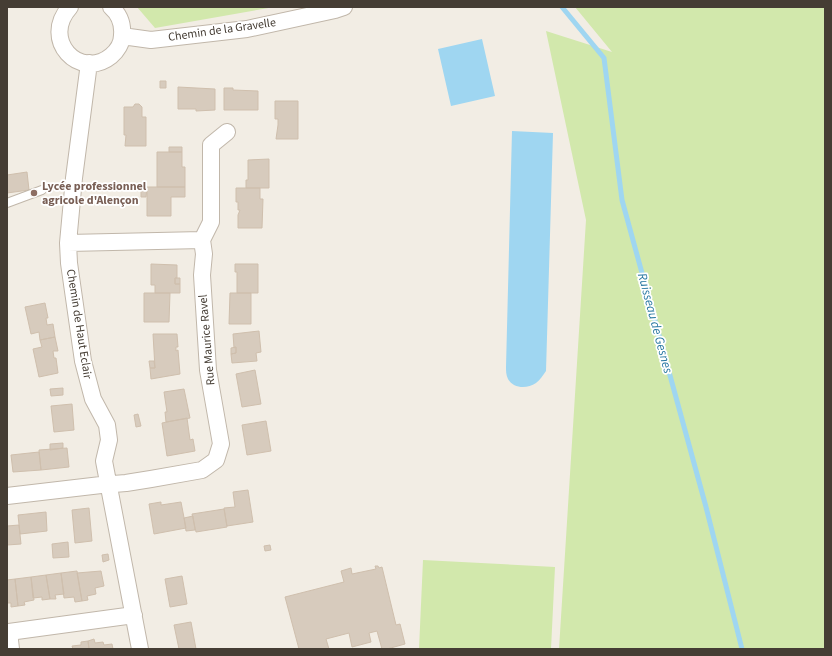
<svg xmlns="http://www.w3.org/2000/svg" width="832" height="656" font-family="'Source Sans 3',sans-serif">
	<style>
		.green { fill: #d2e8ac }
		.water { fill: #9fd6f1 }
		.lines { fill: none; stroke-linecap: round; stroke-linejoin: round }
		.stream { stroke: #9fd6f1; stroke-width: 5 }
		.building { fill: #d7cbbd; stroke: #cfbfad }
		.lane-casing { stroke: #c1b7aa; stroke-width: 10 }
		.street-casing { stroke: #c1b7aa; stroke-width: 18 }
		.lane { stroke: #fff; stroke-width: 8 }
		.street { stroke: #fff; stroke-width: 16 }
		.education-dot { fill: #8d6e63; stroke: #fff; stroke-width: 1.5 }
		.labels { text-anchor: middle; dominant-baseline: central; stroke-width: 3.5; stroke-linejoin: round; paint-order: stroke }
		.street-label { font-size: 12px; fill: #453d34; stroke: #fff }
		.education-label { font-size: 12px; font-weight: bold; fill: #785e54; stroke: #fff; text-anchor: start }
		.water-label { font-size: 13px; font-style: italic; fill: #2978a2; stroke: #fff }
	</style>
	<rect width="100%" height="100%" fill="#f2ede4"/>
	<path class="green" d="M137 7H274L155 28Z
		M575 7H825V649H559L586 220 546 31 612 52Z
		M423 560 555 567 551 649H419Z"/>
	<path class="water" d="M482 39 495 96 451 106 438 49Z
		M512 131 553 133 546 371C543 375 540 380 536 383 527 389 514 389 508 379 506 375 506 371 506 367Z"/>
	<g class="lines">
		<path class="stream" d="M562 7 604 58 622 200 706 507 742 649"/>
	</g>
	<path class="building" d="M160 81H166V88H160Z
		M178 87 215 89V110L196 111V109H178Z
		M224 88H233V90L258 91V110H224Z
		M275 101H298V139H276L278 125V119H275Z
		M135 104H139L142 107V117H146V146H125L126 135H124V107H133Z
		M169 147H182V152H169Z
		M157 152H182V167H185V187H157Z
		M269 159V188H246V180H248V160Z
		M27 172 29 190 7 193V175Z
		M141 187H147L146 197H141Z
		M147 187H185V197H171V216H147Z
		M236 188H260V199H263L262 228H238V215L240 210H238V202H236Z
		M151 264 177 265V278H175V284H180V293H155V285H151Z
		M235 264H258V293H237V272H235Z
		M175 278H180V284H175Z
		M144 293H170L169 322H144Z
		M230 293H251V324H229Z
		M45 303 48 318H46L47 325 53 324 55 337 40 340 39 332 31 334 25 307Z
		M259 331 261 352 256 353 257 361 232 363 231 354 236 353V347L234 348 233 334Z
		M153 334H177L178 347H176V351L178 350 180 374 151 379 150 368H155Z
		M55 337 58 351H53L54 358H56L58 373 39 377 33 349 42 347 40 340Z
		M236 347V353L231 354V348Z
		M149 361H154L155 368H150Z
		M255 370 261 404 242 407 236 374Z
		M63 388V395L51 396 50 389Z
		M184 389 190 418 166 422 165 412H167L164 392Z
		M72 404 74 430 54 432 51 406Z
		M138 414 141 426 136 427 134 415Z
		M187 418 190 440 193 439 195 451 167 456 162 423Z
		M266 421 271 451 247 455 242 425Z
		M63 443V448L50 450V444Z
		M67 448 69 467 41 470 39 450Z
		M39 452 41 470 13 472 11 455Z
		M248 490 253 522 227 526 224 508 235 507 233 492Z
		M161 502V505L181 502 186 528 154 534 149 504Z
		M89 508 92 541 75 543 72 510Z
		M224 509 227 527 196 532 192 514Z
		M46 512 47 531 20 534 18 515Z
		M193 516 195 530 186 531 184 518Z
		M19 525 21 544 7 545V526Z
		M68 542 69 557 53 558 52 544Z
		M270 545 271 550 265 551 264 546Z
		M108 554 109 560 103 562 102 555Z
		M375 566H378L379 568 382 567 396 625 400 624 405 644 387 649H382L377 631 369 633 371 642 352 647 349 633 326 639 329 649H299L285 597 344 582 341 571 351 568 352 574 376 569Z
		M77 571 82 601 75 602 74 597 64 598 61 573Z
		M101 571 104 586 95 588 96 594 87 596 88 600 82 601 77 573Z
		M61 573 64 594 55 595 56 599H50L46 575Z
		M46 575 50 599 42 600V597L33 598 31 577Z
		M182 576 187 604 170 607 165 579Z
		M31 577 34 600 24 602 25 605 18 606 15 579Z
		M15 579 18 606 11 607V603H7V580Z
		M191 622 196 649H179L174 625Z
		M94 639 95 643 103 642 104 645 112 644 113 649H89L88 641Z
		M88 641 89 649H73L72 646 81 645V642Z"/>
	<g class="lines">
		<g class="lane-casing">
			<path id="lane" d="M7 203 42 190"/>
		</g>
		<g class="street-casing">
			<path id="street" d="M70 7C40 40 80 81 111 56 117 51 122 43 122 35 123 24 119 14 111 7
				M122 36 151 40 247 29 335 10 344 7
				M89 63 74 178 68 243 69 263 83 361 93 399 107 425 109 440 104 461 140 649
				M202 240 211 222V145L227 132
				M7 496 101 485 126 483 151 479 202 470 216 460 221 444 208 370 202 275 204 254 202 240 68 243
				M11 649 9 632 134 615"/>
		</g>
		<use href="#lane" class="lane"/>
		<use href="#street" class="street"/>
	</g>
	<circle class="education-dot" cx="34" cy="193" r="4"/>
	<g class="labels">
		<g class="street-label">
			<text transform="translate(222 30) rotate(-8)">Chemin de la Gravelle</text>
			<text transform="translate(79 324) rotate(81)">Chemin de Haut Eclair</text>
			<text transform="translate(207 340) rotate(-95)">Rue Maurice Ravel</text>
		</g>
		<g class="education-label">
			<text x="42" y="186">Lycée professionnel<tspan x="42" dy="14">agricole d'Alençon</tspan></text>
		</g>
		<g class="water-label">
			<text transform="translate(655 323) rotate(75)">Ruisseau de Gesnes</text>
		</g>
	</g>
	<rect width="832" height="656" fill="none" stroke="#453d34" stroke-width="16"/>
</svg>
